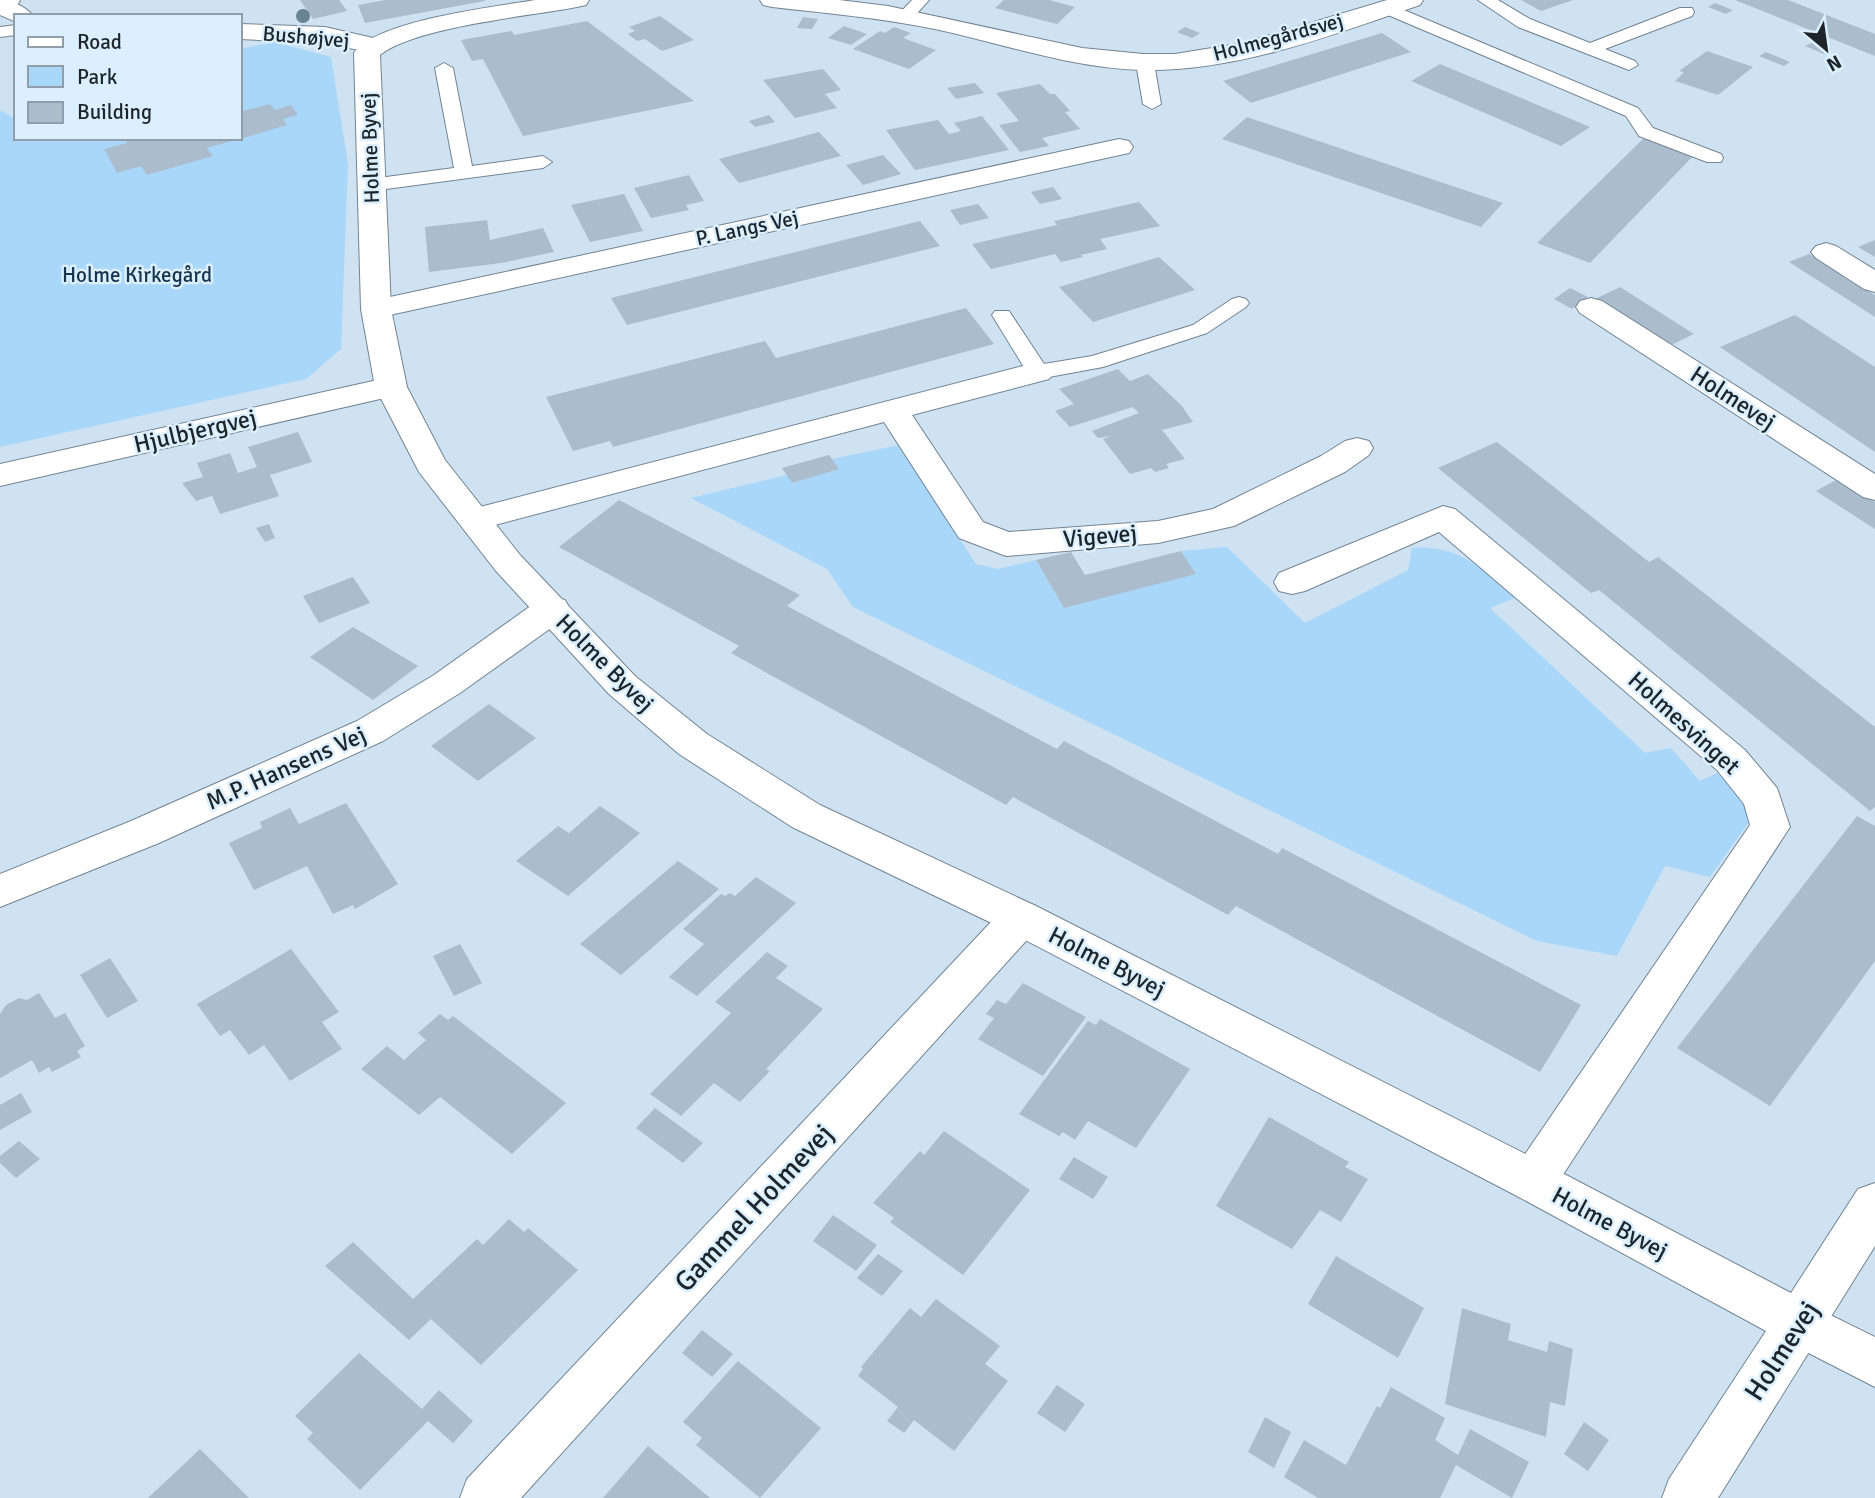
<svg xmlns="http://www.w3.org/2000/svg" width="1875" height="1498" font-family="Signika,sans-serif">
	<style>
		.green { fill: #a9d7fa }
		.building { fill: #abbdcc }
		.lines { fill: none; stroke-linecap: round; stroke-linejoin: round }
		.lane-casing { stroke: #728492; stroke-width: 2 }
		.street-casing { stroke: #728492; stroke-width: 2 }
		.secondary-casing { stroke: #728492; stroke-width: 2 }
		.lane { fill: #fff; fill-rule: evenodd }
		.street { fill: #fff; fill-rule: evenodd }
		.secondary { fill: #fff; fill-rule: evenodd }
		.tree { fill: #698396 }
		.labels { text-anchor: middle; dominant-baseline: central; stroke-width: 5; stroke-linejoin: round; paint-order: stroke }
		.far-street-label { font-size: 21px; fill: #1d242a; stroke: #dbeffe }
		.far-park-label { font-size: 21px; fill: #16354c; stroke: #dbeffe }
		.street-label { font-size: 24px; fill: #1d242a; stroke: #dbeffe }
		.near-street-label { font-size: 28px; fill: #1d242a; stroke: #dbeffe }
	</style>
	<rect width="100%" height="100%" fill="#cee2f1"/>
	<path class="green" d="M274 42 331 57 348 164 341 349 306 379 0 447V110L16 119V138H240V49Z
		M899 445 976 564 998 569 1036 560 1064 608 1195 573 1181 551 1227 547 1305 623 1408 570 1412 548C1460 544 1483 571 1518 597L1490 608 1645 753 1671 748 1700 781 1717 773 1741 794 1751 819 1710 877 1665 866 1617 956 1537 941 853 607 827 569 691 498 787 475 792 483 838 469 832 459Z"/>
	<path class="building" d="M300 0H339L347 11 313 19Z
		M385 0H485V1L365 23 358 5Z
		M1004 0H1049L1075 7 1057 24 995 8Z
		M1521 0H1573L1541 11Z
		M1735 0H1788L1875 34V56Z
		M1715 3 1733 10 1726 14 1708 7Z
		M660 16 694 40 662 51 645 39 637 41 628 34 635 31 629 27Z
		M803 17 818 19 812 29 797 28Z
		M587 21 694 101 523 136 483 59 472 61 461 40 512 31 514 35Z
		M844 26 867 34 851 45 828 38Z
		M894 27 911 33 903 38 936 50 909 69 853 49 880 31 885 33Z
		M1185 27 1200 33 1192 38 1177 32Z
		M1382 33 1411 52 1251 103 1223 81Z
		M1813 42 1831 49 1824 54 1805 46Z
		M1707 51 1753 67 1718 95 1675 81 1684 72 1679 71Z
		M1766 52 1790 62 1784 66 1759 56Z
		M1440 64 1590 127 1561 146 1411 81Z
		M823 69 841 90 825 94 837 108 795 118 763 80Z
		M975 83 984 93 956 99 947 88Z
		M1040 84 1050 94H1055L1070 111 1065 112 1080 129 1042 138 1049 146 1020 152 999 125 1019 121 996 93Z
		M270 104 275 110 291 105 298 115 283 119 287 125 240 139V106L243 111Z
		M769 115 775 122 755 127 749 121Z
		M982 116 1009 150 915 170 886 130 938 120 949 134 961 131 954 123Z
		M1247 117 1503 203 1481 227 1222 139Z
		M819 132 841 156 739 183 719 159Z
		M1647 135 1697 152 1590 263 1537 243Z
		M124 138H239V139L207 148 213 156 147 175 141 166 117 173 104 149 127 143Z
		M883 155 901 174 863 185 846 165Z
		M689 175 704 201 686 205 689 210 651 218 634 188Z
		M1053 187 1062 199 1040 204 1031 192Z
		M624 194 643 231 590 242 571 205Z
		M1139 202 1160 226 1100 239 1107 249 1081 255 1083 257 1061 262 1055 254 991 269 972 244 1057 225 1054 221Z
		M978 204 989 218 960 225 950 210Z
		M487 220 490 240 543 228 554 252 501 263 429 272 425 227Z
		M920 221 940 246 627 325 611 298Z
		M1875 240V257L1858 247Z
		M1809 254 1875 295V317L1789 262Z
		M1159 257 1195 290 1093 322 1059 287Z
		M1620 287 1694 334 1669 346 1595 299Z
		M1570 288 1588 297 1572 309 1554 299Z
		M966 308 994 344 613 447 610 441 573 451 546 397 765 341 776 358Z
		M1795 315 1875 367V452L1720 347Z
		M1118 369 1130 381 1148 374 1182 406 1193 422 1162 430 1185 459 1166 464 1169 468 1155 472 1151 468 1130 474 1103 439 1111 436 1098 438 1092 431 1139 413 1133 407 1070 427 1055 411 1074 404 1059 389Z
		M298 432 312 462 270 475 279 496 220 514 212 496 196 501 182 483 203 477 197 463 230 453 238 473 257 467 248 447Z
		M1497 442 1649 562 1658 557 1875 727V807L1870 811 1599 590 1591 593 1438 468Z
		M829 455 839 469 792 483 782 468Z
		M1838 479 1875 502V529L1816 491Z
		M619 500 800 595 787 606 1057 749 1064 741 1278 854 1282 848 1581 1005 1540 1072 1236 906 1228 915 1013 797 1006 805 731 653 739 646 559 547Z
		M269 524 275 538 265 542 256 528Z
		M1181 551 1196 574 1064 608 1036 560 1071 552 1085 575Z
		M353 577 370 603 319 623 303 596Z
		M353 627 418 666 373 700 310 657Z
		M489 704 536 738 478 781 431 746Z
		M346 803 398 884 355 909 353 905 333 914 307 866 254 890 229 843 262 828 260 822 290 808 299 824Z
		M600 806 640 833 568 896 516 861 558 826 569 833Z
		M1857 816 1875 826V961L1770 1106 1677 1048Z
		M678 861 719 889 621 975 580 944Z
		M756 877 796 903 697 996 669 977 704 944 683 929 721 894 725 896 730 893 735 896Z
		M460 944 482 983 454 996 433 956Z
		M291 949 339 1012 322 1022 342 1049 290 1081 264 1045 249 1055 230 1030 220 1036 197 1004Z
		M767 952 788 966 776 978 823 1009 766 1069 770 1071 740 1102 714 1083 681 1116 650 1094 731 1013 715 1002Z
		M110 958 138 1001 107 1018 80 975Z
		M1023 983 1086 1017 1043 1076 978 1039 994 1018 986 1014 997 1000 1006 1004Z
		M39 993 55 1018 65 1013 85 1046 77 1051 81 1057 52 1072 49 1067 39 1073 32 1060 0 1078V1014L6 1005 19 998 27 1000Z
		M440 1014 448 1020 453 1016 566 1103 512 1154 440 1097 419 1115 361 1069 387 1046 404 1060 426 1040 418 1033Z
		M1100 1019 1190 1069 1136 1148 1088 1121 1075 1140 1063 1132 1059 1136 1019 1114 1088 1021 1096 1025Z
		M21 1093 32 1112 0 1130V1105Z
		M655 1108 703 1143 683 1163 636 1128Z
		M1269 1117 1349 1162 1345 1167 1368 1179 1341 1222 1320 1210 1292 1249 1216 1206Z
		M944 1131 1030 1190 963 1275 890 1222 894 1218 873 1203 920 1151 924 1155Z
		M19 1141 40 1159 16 1178 0 1163V1156Z
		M1074 1157 1108 1177 1093 1199 1059 1179Z
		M833 1215 877 1245 856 1271 813 1241Z
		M509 1219 524 1232 528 1228 578 1270 481 1365 431 1319 409 1340 325 1266 353 1242 413 1299 477 1239 483 1245Z
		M878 1254 903 1271 882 1296 857 1278Z
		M1336 1256 1424 1308 1398 1358 1308 1304Z
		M936 1299 1000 1346 985 1364 1008 1381 954 1451 914 1420 904 1433 887 1421 898 1407 858 1376 863 1369 861 1367 910 1308 921 1317Z
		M1462 1308 1511 1324 1508 1340 1547 1352 1549 1341 1573 1349 1565 1406 1550 1402 1546 1437 1445 1404Z
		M702 1330 733 1354 712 1377 682 1353Z
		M359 1353 422 1409 439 1390 473 1421 453 1443 428 1421 360 1490 307 1439 313 1433 295 1416Z
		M738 1361 821 1428 760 1498 696 1445 702 1438 683 1422Z
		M1057 1385 1085 1404 1065 1432 1037 1413Z
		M1391 1387 1445 1418 1435 1440 1458 1455 1470 1429 1529 1462 1512 1498 1456 1465 1440 1498H1318L1284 1477 1304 1440 1346 1465 1377 1406 1380 1408Z
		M1265 1417 1291 1432 1274 1468 1248 1452Z
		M1584 1422 1609 1440 1588 1471 1564 1454Z
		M648 1446 710 1498H603Z
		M200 1449 249 1498H148Z"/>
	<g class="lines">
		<g class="lane-casing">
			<path id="lane" d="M0 0H20L18 4 0 9Z
				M912 0H929L911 20H899L897 16Z
				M1478 0H1498L1530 19 1590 43 1680 8H1692L1694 12 1692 16 1605 49 1635 61 1638 65 1629 70 1518 27Z
				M1387 3 1638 108 1653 128 1721 154 1723 158 1721 162H1707L1639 136 1626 116 1381 12 1379 8Z
				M16 25V35L0 37V27Z
				M1145 58 1154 63 1161 104 1152 109 1143 104 1136 63Z
				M444 63 453 68 472 166 543 156 552 162 543 168 371 191 364 189 361 185 364 181 371 179 454 168 435 68Z
				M1239 297 1246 299 1249 303 1246 307 1207 333 1103 367 1038 379 1030 377 992 315 995 311H1009L1044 364 1092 356 1193 325 1232 299Z"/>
		</g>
		<g class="street-casing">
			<path id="street" d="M0 0C11 0 27 7 33 16H16V22L0 15Z
				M760 0H839L888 6 1082 48 1143 54H1175L1243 43 1387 0H1423L1420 5C1332 35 1237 72 1142 70 1071 68 1004 44 935 29 881 18 826 13 772 7L763 5Z
				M240 24 325 27 382 40 386 45 382 50 373 53 325 43 240 39Z
				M1119 139 1129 141 1133 147 1129 153 376 318 365 315 361 309 365 303 376 300Z
				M1826 243 1836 246 1875 270V292L1864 289 1816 258 1811 252 1816 246Z
				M1591 298 1602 301 1875 474V500L1863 497 1580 313 1576 307 1580 301Z
				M1038 362 1049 365 1054 372 1049 379 912 415 983 522 1009 532 1158 521 1213 509 1321 456 1345 441 1357 438 1369 441 1373 448 1369 455 1345 472 1234 526 1158 543 1006 556 959 538 884 422 476 530 464 527 459 519 464 511 476 508Z
				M391 377 402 380 407 387 402 394 0 486V464Z
				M1443 506 1455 509 1745 750 1777 788 1790 827 1549 1196 1533 1202 1517 1196 1510 1181 1517 1166 1750 825 1744 804 1717 770 1439 532 1305 591 1292 594 1279 591 1274 582 1279 573Z
				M552 597 565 600 570 609 565 618 460 693 383 741 159 843 0 907V874L131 821 357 721 434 675 539 600Z
				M1021 901 1036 906 1042 918 1036 930 521 1498H460L467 1479 1006 906Z
				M1800 1300 1875 1337V1387L1783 1340 1775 1323 1783 1306Z"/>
		</g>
		<g class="secondary-casing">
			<path id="secondary" d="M535 0H589L586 5 577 7C530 16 414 27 380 55L391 309 407 387 445 460 520 555 635 676 707 734 820 805 1036 906 1549 1166 1791 1293 1858 1189 1875 1183V1246L1718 1498H1662L1669 1479 1766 1331 1517 1196 1006 930 792 827 679 754 609 694 496 571 419 472 375 387 361 309 354 53C377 20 494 7 535 0Z"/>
		</g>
		<use href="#lane" class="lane"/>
		<use href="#street" class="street"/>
		<use href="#secondary" class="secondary"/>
	</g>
	<circle class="tree" cx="303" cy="16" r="7"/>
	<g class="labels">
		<g class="far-street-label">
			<text transform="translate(306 37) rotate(5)">Bushøjvej</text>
			<text transform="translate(1278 37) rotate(-15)">Holmegårdsvej</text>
			<text transform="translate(370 148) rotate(-92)">Holme Byvej</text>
			<text transform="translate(747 228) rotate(-12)">P. Langs Vej</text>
		</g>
		<g class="far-park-label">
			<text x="137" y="275">Holme Kirkegård</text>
		</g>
		<g class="street-label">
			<text transform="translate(1733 398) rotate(33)">Holmevej</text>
			<text transform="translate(195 431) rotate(-13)">Hjulbjergvej</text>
			<text transform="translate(1100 536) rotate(-5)">Vigevej</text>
			<text transform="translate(605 663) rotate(45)">Holme Byvej</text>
			<text transform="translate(1684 723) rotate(42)">Holmesvinget</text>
			<text transform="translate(286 768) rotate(-24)">M.P. Hansens Vej</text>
			<text transform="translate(1107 962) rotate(27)">Holme Byvej</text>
			<text transform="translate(1610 1223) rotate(28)">Holme Byvej</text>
		</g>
		<g class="near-street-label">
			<text transform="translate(754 1208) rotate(-47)">Gammel Holmevej</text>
			<text transform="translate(1782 1351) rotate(-57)">Holmevej</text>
		</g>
	</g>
	<rect x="14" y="14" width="228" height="126" fill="#dbeffe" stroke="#8f9ea9" stroke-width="2"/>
	<rect x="28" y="37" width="35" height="10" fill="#ffffff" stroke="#8f9ea9" stroke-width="2"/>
	<text x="77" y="49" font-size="21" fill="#1d242a">Road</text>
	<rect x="28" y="66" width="35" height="21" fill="#a9d7fa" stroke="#8f9ea9" stroke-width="2"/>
	<text x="77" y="84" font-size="21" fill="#1d242a">Park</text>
	<rect x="28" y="102" width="35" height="21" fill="#abbdcc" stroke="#8f9ea9" stroke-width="2"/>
	<text x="77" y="119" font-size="21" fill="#1d242a">Building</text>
	<g transform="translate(1826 49) rotate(151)" stroke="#dbeffe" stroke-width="5" paint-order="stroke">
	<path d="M0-5L12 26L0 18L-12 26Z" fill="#1d242a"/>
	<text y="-10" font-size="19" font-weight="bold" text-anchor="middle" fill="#1d242a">N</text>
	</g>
</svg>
